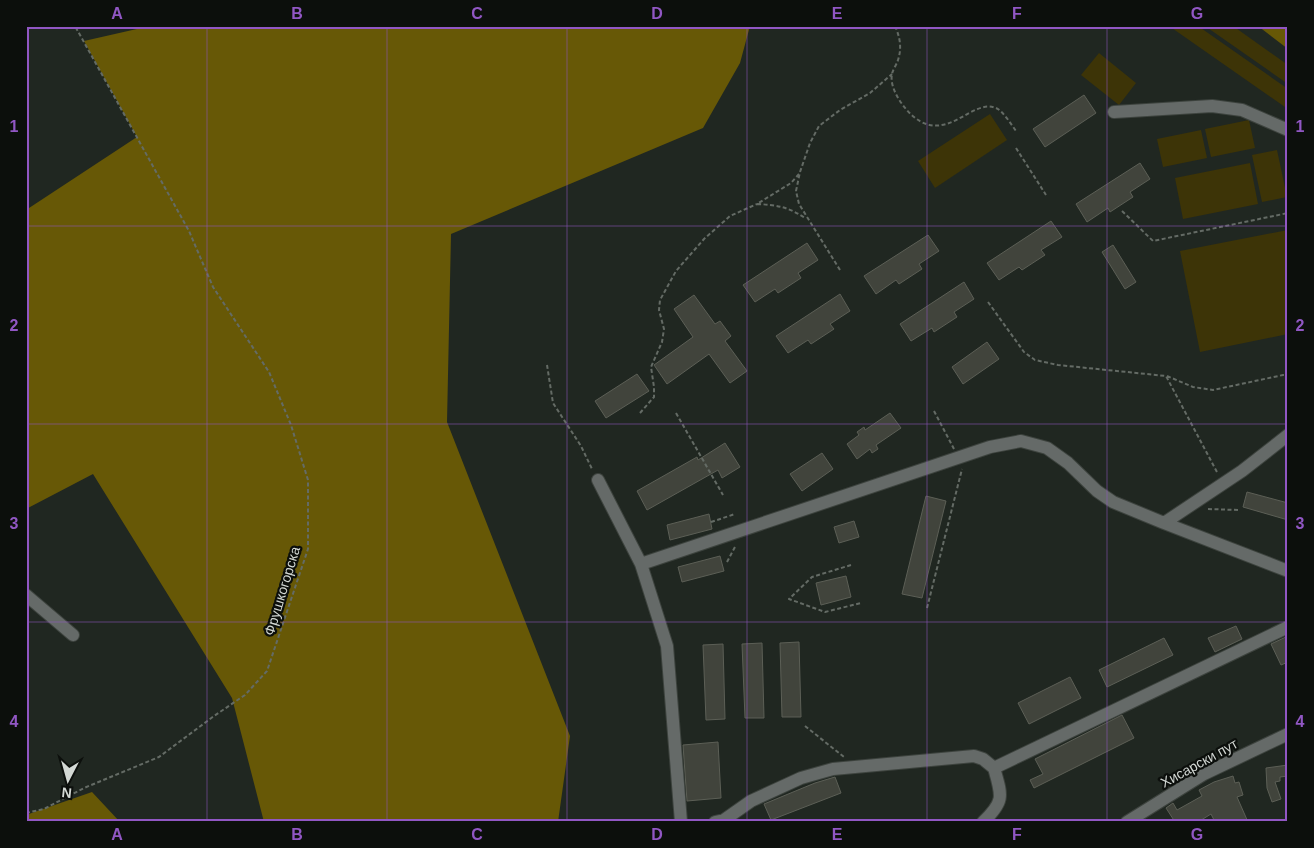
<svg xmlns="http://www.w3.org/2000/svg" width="1314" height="848" font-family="Helvetica,sans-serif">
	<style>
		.green { fill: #3d3407 }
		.forest { fill: #675806 }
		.building { fill: #41443c; stroke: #5c5f56 }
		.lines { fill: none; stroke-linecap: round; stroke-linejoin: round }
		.minor-casing { stroke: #3d433e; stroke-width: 14 }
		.path { stroke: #646b65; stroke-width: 2; stroke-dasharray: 4 2.5; stroke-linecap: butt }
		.minor { stroke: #656a68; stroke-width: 12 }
		.grid { fill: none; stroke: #9157c4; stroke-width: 1; stroke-opacity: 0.55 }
		.labels { text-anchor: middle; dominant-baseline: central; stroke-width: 4.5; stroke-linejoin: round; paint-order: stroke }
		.street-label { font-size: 14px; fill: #d3d8d4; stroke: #0c0f0c }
		.neatline { fill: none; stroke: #9157c4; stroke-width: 2 }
		.grid-label { font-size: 16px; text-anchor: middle; font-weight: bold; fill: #9157c4 }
	</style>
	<rect width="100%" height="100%" fill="#202721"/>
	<path class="green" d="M1169 26H1198L1288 89V103L1285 107Z
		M1205 26H1233L1288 65V84Z
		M1099 53 1136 83 1119 105 1081 75Z
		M990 114 1007 140 935 188 918 161Z
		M1249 120 1255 148 1211 157 1205 129Z
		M1201 130 1207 158 1163 167 1157 139Z
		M1277 150 1287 197 1262 202 1252 155Z
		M1250 163 1258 204 1183 219 1175 178Z
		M1288 230V334L1200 352 1180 251Z"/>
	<path class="forest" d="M150 26H750L740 63 703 128 451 234 447 422 570 736 558 822H264L232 698 93 474 26 509V210L137 137 84 41Z
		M1258 26H1288V49Z
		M92 792 120 822H26V815Z"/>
	<path class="building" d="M1084 95 1096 113 1045 147 1033 129Z
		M1140 163 1150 179 1130 192 1133 197 1110 212 1108 208 1087 222 1076 204Z
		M1051 221 1062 237 1041 250 1045 255 1022 270 1019 267 999 280 987 263Z
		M928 235 939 251 919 264 922 269 899 284 896 280 876 294 864 276Z
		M807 243 818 260 798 273 801 278 778 293 775 289 755 302 743 285Z
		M1113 245 1136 282 1125 289 1102 252Z
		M964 282 974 299 954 312 957 317 934 332 932 328 911 341 900 324Z
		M840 294 850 311 830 324 834 329 811 344 808 340 788 353 776 336Z
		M694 295 715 324 720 321 731 336 725 341 747 371 730 383 709 354 667 384 654 365 693 337 674 309Z
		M987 342 999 359 963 384 952 367Z
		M637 374 649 391 606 418 595 401Z
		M890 413 901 428 876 445 878 449 872 453 870 449 857 459 847 444 859 435 857 432 864 427 865 430Z
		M725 443 740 467 722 478 718 470 647 510 637 491 697 457 698 460Z
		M822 453 833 469 802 491 790 474Z
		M1247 492 1288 503V520L1243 507Z
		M926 496 946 501 922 598 902 594Z
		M709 514 712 529 670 540 667 525Z
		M854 521 859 537 839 543 834 527Z
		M720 556 724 571 682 582 678 567Z
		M846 576 851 597 821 605 816 583Z
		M1236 626 1242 639 1215 652 1208 638Z
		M1288 636V662L1281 665 1271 644Z
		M1164 638 1173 655 1107 687 1099 670Z
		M799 642 801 717H782L780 643Z
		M762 643 764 718H745L742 644Z
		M723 644 725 719 706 720 703 645Z
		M1070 677 1081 698 1029 724 1018 703Z
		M1122 715 1134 738 1034 788 1030 780 1043 774 1035 759Z
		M718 742 721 798 687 801 683 745Z
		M1288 765V776L1280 777V781L1275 782 1281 799 1272 802 1267 788 1266 768Z
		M1233 776 1235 783 1239 782 1243 795 1237 797 1248 822H1215L1211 814 1198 822H1175L1166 808 1173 803 1177 810 1202 796 1199 790 1214 782Z
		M835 777 841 793 771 820 764 804 815 783Z"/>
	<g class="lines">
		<g class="minor-casing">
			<path id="minor" d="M1114 112 1212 106 1242 110 1288 130
				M1288 435 1242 471 1164 523 1288 571
				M598 480 641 564 667 646 681 822
				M641 564 990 447 1021 441 1047 448 1068 463 1097 491 1113 502 1164 523
				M26 595 73 635
				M715 822 724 820 751 801 801 778 833 769 974 756 983 759 994 768
				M983 822C1005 801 1002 796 994 768L1288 627
				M1127 822 1204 774 1288 734"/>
		</g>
		<path class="path" d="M895 26C900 37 902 48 898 60 897 64 893 69 892 74 889 88 903 108 914 117 947 144 972 98 996 108 1003 111 1011 124 1016 131
			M1016 148 1046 195
			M799 174 791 183 757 204C778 205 788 207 805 218
			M1122 211 1153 241 1288 213
			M840 270 799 204 796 191 800 172 810 143 819 126 840 110 870 93 892 74
			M988 302 1024 352 1035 360 1058 365 1166 376 1218 474
			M547 365 553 403 581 446 592 469
			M1167 376 1193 387 1213 390 1283 375H1288
			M934 411 954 449
			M640 413 654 397V387L651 367 662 342 664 329 659 310 660 300 676 271 704 239 730 216 757 204
			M676 413 723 495
			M1208 509 1238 510
			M711 522 735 514
			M727 562 736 545
			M851 565 812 577 789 599 825 612 861 603
			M927 608 962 469
			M805 726 844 757
			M26 813 44 809 84 788 159 757 214 716 245 695 267 671 308 549V480L291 425 269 372 213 287 189 231 75 26"/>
		<use href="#minor" class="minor"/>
	</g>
	<path class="grid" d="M207 26V822M387 26V822M567 26V822M747 26V822M927 26V822M1107 26V822M26 226H1288M26 424H1288M26 622H1288"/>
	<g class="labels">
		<g class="street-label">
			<text transform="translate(282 591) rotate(-73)">Фрушкогорска</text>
			<text transform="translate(1199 763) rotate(-29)">Хисарски пут</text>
		</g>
	</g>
	<rect width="1314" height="848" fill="none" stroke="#0c0f0c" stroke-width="55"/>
	<g transform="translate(68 780) rotate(186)" stroke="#0c0f0c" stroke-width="4" paint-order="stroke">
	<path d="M0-4L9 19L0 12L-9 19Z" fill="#d3d8d4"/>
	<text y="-8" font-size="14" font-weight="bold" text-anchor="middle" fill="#d3d8d4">N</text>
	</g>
	<rect x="28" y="28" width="1258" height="792" class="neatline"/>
	<g class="grid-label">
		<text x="117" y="19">A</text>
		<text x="297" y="19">B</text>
		<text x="477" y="19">C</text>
		<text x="657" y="19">D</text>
		<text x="837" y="19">E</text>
		<text x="1017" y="19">F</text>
		<text x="1197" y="19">G</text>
		<text x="14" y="132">1</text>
		<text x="1300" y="132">1</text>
		<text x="14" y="331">2</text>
		<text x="1300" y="331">2</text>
		<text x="14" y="529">3</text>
		<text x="1300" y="529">3</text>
		<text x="14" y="727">4</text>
		<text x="1300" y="727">4</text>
		<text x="117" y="840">A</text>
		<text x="297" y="840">B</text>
		<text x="477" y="840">C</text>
		<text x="657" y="840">D</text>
		<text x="837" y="840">E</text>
		<text x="1017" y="840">F</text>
		<text x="1197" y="840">G</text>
	</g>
</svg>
